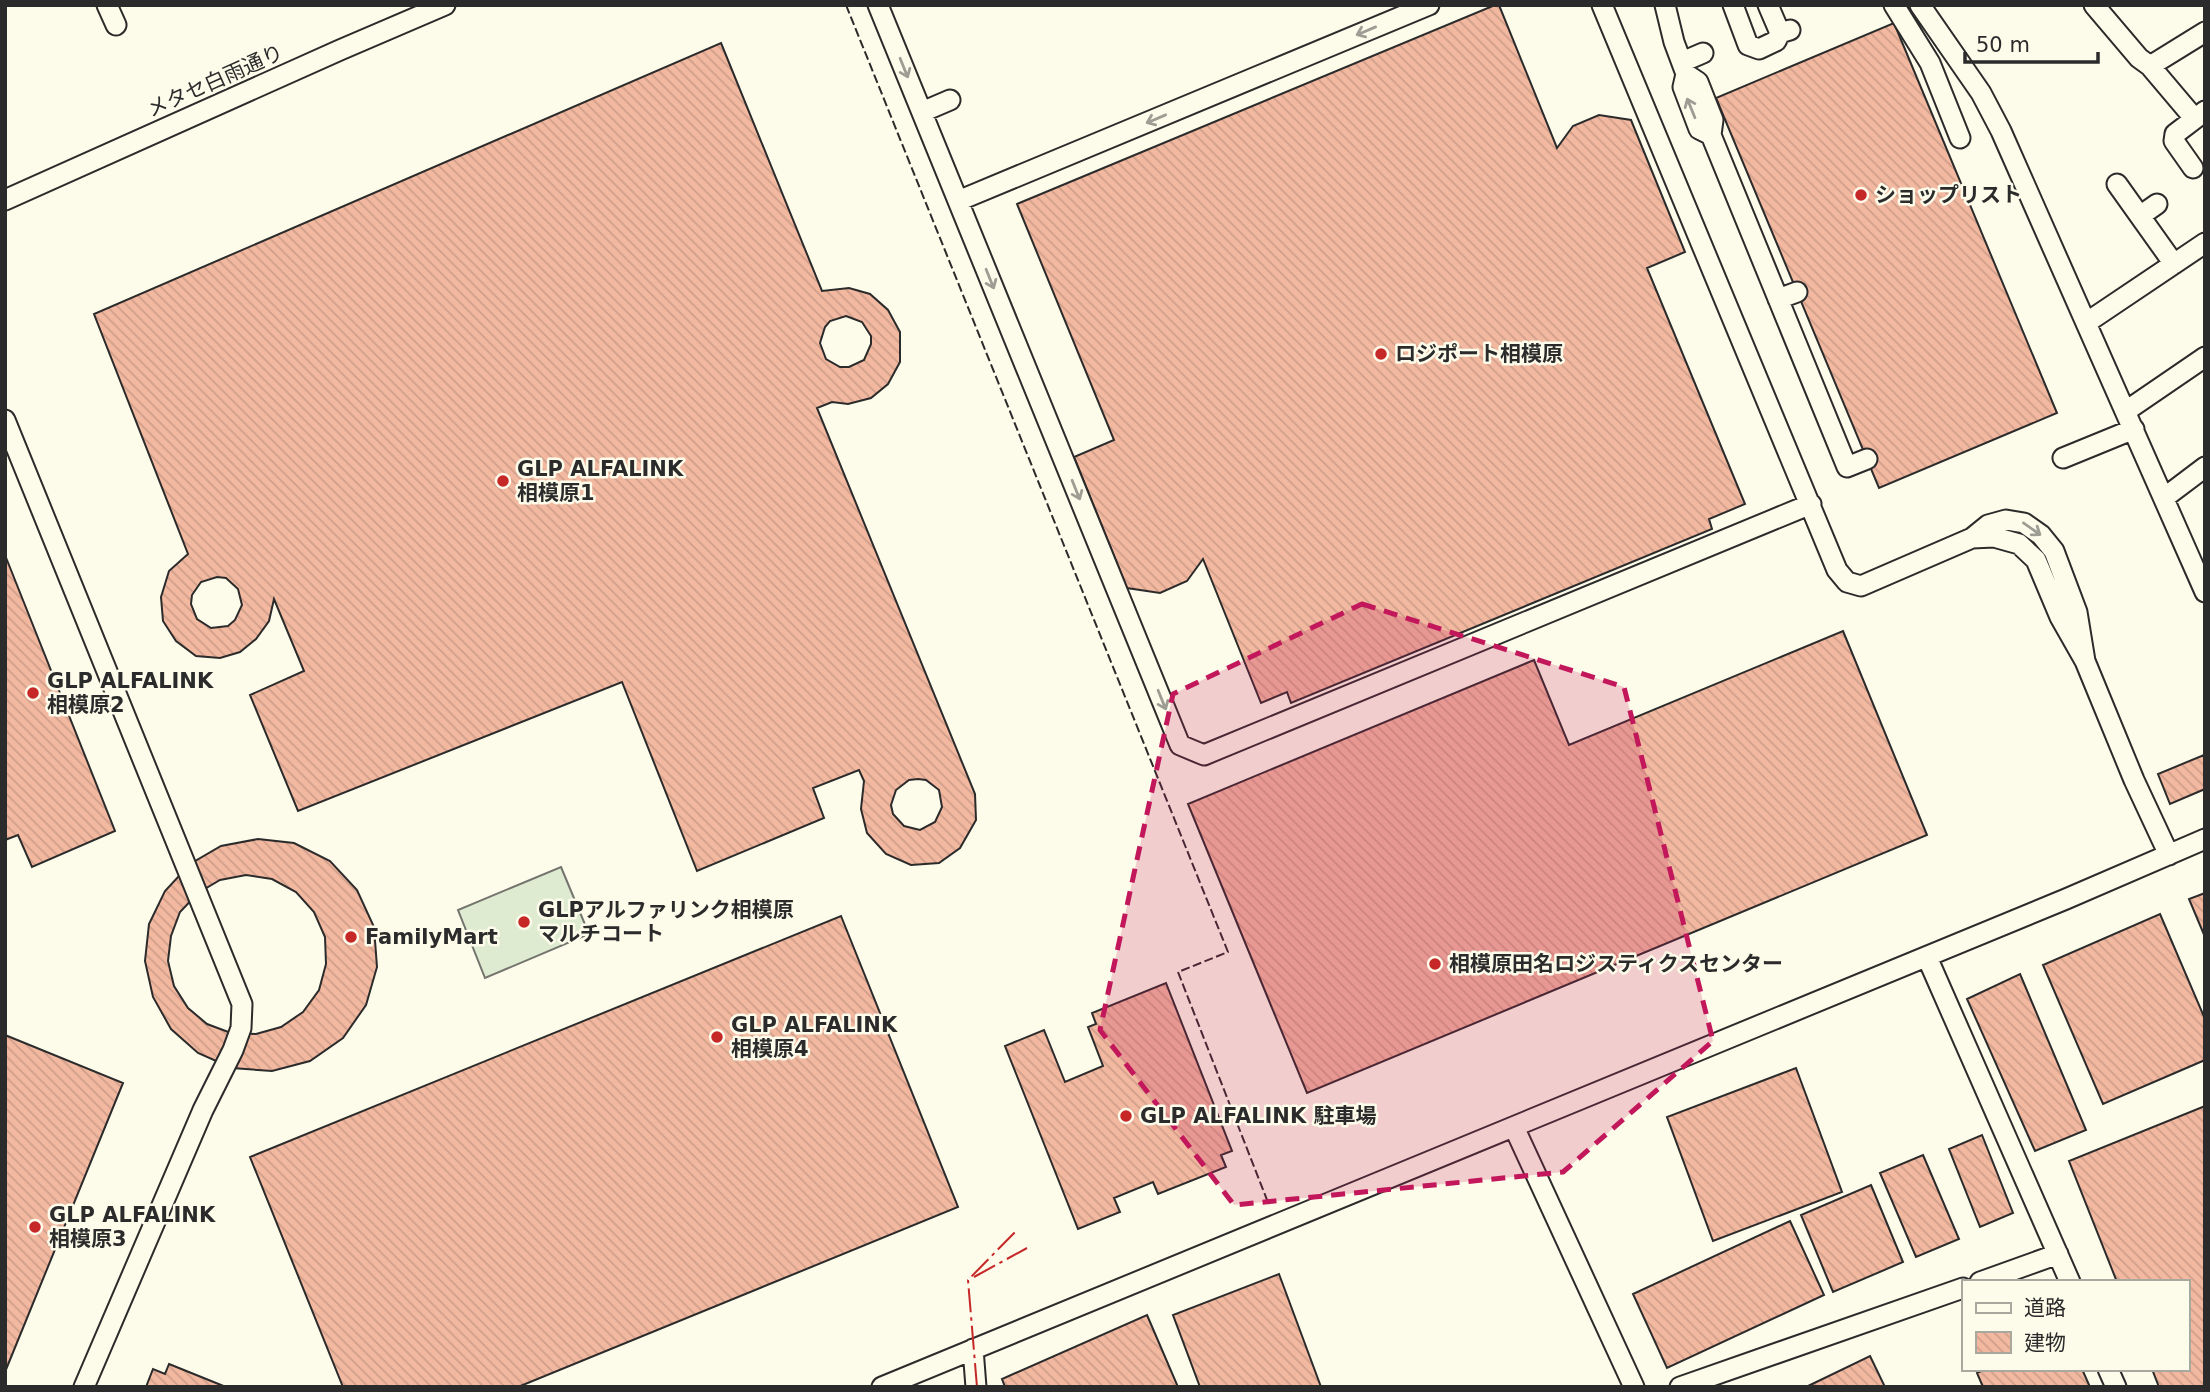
<svg xmlns="http://www.w3.org/2000/svg" width="2210" height="1392" font-family="'DejaVu Sans','Noto Sans JP',sans-serif">
	<style>
		.pitch { fill: #deebd1; stroke: #74746e; stroke-width: 2 }
		.building { fill: url(#building-back-hatch); stroke: #2b2b2b; stroke-width: 2; fill-rule: evenodd }
		.lines { fill: none; stroke-linecap: round; stroke-linejoin: round }
		.minor-casing { stroke: #2b2b2b; stroke-width: 23 }
		.minor { stroke: #fdfbea; stroke-width: 19 }
		.fence { stroke: #2b2b2b; stroke-width: 2; stroke-dasharray: 9 3.5; stroke-linecap: butt }
		.power { stroke: #c62828; stroke-width: 2; stroke-dasharray: 24 5 3.5 5; stroke-linecap: butt }
		.oneway { stroke: #9e9d94 }
		.marked { fill: #c2185b; fill-opacity: 0.2; stroke: #c2185b; stroke-width: 5; stroke-dasharray: 14 9; stroke-linejoin: round }
		.poi-dot { fill: #c62828; stroke: #fdfbea; stroke-width: 2.5 }
		.labels { text-anchor: middle; dominant-baseline: central; stroke-width: 5; stroke-linejoin: round; paint-order: stroke }
		.street-label { font-size: 21px; fill: #2b2b2b; stroke: #fdfbea }
		.poi-label { font-size: 21px; font-weight: bold; fill: #2b2b2b; stroke: #fdfbea; text-anchor: start }
	</style>
	<defs>
		<pattern id="building-back-hatch" width="6" height="6" patternUnits="userSpaceOnUse" patternTransform="scale(1.75)"><rect width="6" height="6" fill="#f2b8a0"/><path d="M-1 5l2 2M0 0l6 6M5-1l2 2" fill="none" stroke="#d09e8a"/></pattern>
	</defs>
	<rect width="100%" height="100%" fill="#fdfbea"/>
	<path class="pitch" d="M561 867 589 934 485 978 458 910Z"/>
	<path class="building" d="M1495 5H1499L1557 148 1573 126 1599 115 1631 120 1685 252 1647 268 1745 504 1709 519 1712 529 1291 703 1287 692 1261 703 1203 559 1187 581 1160 593 1127 588 1074 457 1114 440 1017 204Z
		M1894 23 2057 413 1879 488 1716 98Z
		M721 43 822 291 849 288 870 294 888 310 900 332V362L888 384 871 398 848 404 832 402 817 408 975 794 976 820 960 848 939 863 911 865 886 854 867 833 861 809 864 781 859 770 813 788 824 818 697 871 622 682 298 811 250 695 304 671 274 599 269 621 256 639 240 652 220 658 196 656 176 641 163 621 161 597 169 571 188 554 94 314ZM846 316 862 322 871 336V344L864 360 849 367H840L826 359 820 343 825 327 830 321ZM217 577 226 578 238 589 242 605 235 620 228 626 211 628 197 619 191 604 192 595 201 582ZM918 779 926 780 939 790 942 807 935 822 920 830 904 826 893 814 891 805 896 790 909 780Z
		M5 555 115 831 32 867 18 835 5 840Z
		M1843 631 1927 835 1307 1093 1188 804 1534 660 1569 745Z
		M2204 755 2205 789 2170 804 2158 774Z
		M258 839 294 843 330 861 357 890 374 927 377 967 366 1005 343 1038 310 1061 272 1071 232 1068 198 1053 171 1029 153 997 145 961 149 924 165 891 190 864 221 846ZM246 875 272 879 296 892 314 912 325 937 326 964 319 990 303 1012 281 1027 256 1034 231 1033 207 1024 188 1008 174 986 168 961 171 936 180 912 198 893 220 880Z
		M2205 893V937L2189 899Z
		M2160 914 2205 1019V1060L2103 1104 2043 965Z
		M841 916 958 1207 518 1387H343L250 1157Z
		M2020 974 2086 1130 2035 1151 1967 999Z
		M1166 983 1232 1151 1221 1155 1226 1167 1158 1194 1153 1182 1114 1198 1120 1212 1078 1229 1005 1046 1044 1030 1065 1082 1103 1066 1088 1027 1096 1024 1092 1013Z
		M5 1035 123 1083 5 1372Z
		M1796 1068 1842 1192 1713 1241 1667 1117Z
		M2205 1106V1387H2159L2152 1369H2187V1282H2117L2069 1161Z
		M1982 1135 2013 1213 1980 1227 1949 1149Z
		M1923 1155 1959 1239 1916 1257 1880 1173Z
		M1871 1185 1903 1262 1833 1292 1801 1215Z
		M1790 1221 1824 1295 1667 1368 1633 1294Z
		M1279 1274 1321 1387H1200L1173 1315Z
		M1147 1315 1178 1387H1005L1002 1379Z
		M1870 1356 1885 1387H1806Z
		M169 1364 226 1387H146L153 1369 165 1374Z
		M1985 1369H2082L2090 1387H1983L1977 1373Z"/>
	<g class="lines">
		<g class="minor-casing">
			<path id="minor" d="M107 5 116 25
				M878 5 1180 745 1204 755 1811 504
				M1602 5 1837 570 1847 582 1861 586 1972 538 1988 525 2006 520 2024 523 2041 535 2054 551 2077 612 2085 661
				M1665 5 1674 42 1686 74 1698 82 1713 120 1711 135 1847 467 1867 459
				M1733 5 1748 45 1759 49 1776 41 1780 33 1790 30
				M1768 5 1780 33
				M1894 5 1930 63 1960 138
				M1920 5 1981 93 2001 131 2205 592
				M2094 5 2139 58 2150 66 2205 32
				M1682 62 1703 53
				M2150 66 2194 118
				M1686 74 1683 87 1699 129 1711 135
				M922 112 950 100
				M2193 168 2174 141 2175 134 2205 111
				M2117 184 2174 264
				M5 200 340 50 445 5
				M958 201 1429 5
				M2140 216 2157 204
				M1778 299 1797 292
				M2086 323 2205 243
				M2126 411 2205 357
				M5 420 242 1004 241 1028 233 1050 203 1110 84 1387
				M2063 458 2134 429
				M2164 498 2205 467
				M1972 538 1994 537 2019 544 2036 560 2060 617 2085 661 2134 780 2169 855
				M1927 957 2070 1282
				M1514 1127 1634 1387
				M1980 1282 2058 1254
				M973 1349 976 1387
				M2108 1369 2116 1387
				M882 1387 2066 899 2205 839
				M1680 1387 1963 1288"/>
		</g>
		<use href="#minor" class="minor"/>
		<path class="fence" d="M846 5 1228 952 1178 972 1269 1205"/>
		<path class="power" d="M974 1277 1027 1248
			M977 1387 968 1280 1018 1229"/>
	</g>
	<defs><path id="oneway-shaft" d="M-6 0H5M1.5-3L5.5 0L1.5 3" fill="none" stroke-width="1.6" stroke-linecap="round" stroke-linejoin="round" transform="scale(1.75)"/></defs>
	<g class="oneway">
		<use href="#oneway-shaft" transform="translate(1366 31) rotate(157)"/>
		<use href="#oneway-shaft" transform="translate(904 68) rotate(68)"/>
		<use href="#oneway-shaft" transform="translate(1691 108) rotate(-112)"/>
		<use href="#oneway-shaft" transform="translate(1156 119) rotate(157)"/>
		<use href="#oneway-shaft" transform="translate(990 279) rotate(68)"/>
		<use href="#oneway-shaft" transform="translate(1076 490) rotate(68)"/>
		<use href="#oneway-shaft" transform="translate(2032 529) rotate(35)"/>
		<use href="#oneway-shaft" transform="translate(1162 700) rotate(68)"/>
	</g>
	<path class="marked" d="M1362 604 1624 687 1713 1041 1563 1172 1234 1205 1100 1030 1173 694Z"/>
	<g class="poi-dot">
		<circle cx="1861" cy="195" r="7"/>
		<circle cx="1381" cy="354" r="7"/>
		<circle cx="503" cy="481" r="7"/>
		<circle cx="33" cy="693" r="7"/>
		<circle cx="524" cy="922" r="7"/>
		<circle cx="351" cy="937" r="7"/>
		<circle cx="1435" cy="964" r="7"/>
		<circle cx="717" cy="1037" r="7"/>
		<circle cx="1126" cy="1116" r="7"/>
		<circle cx="35" cy="1227" r="7"/>
	</g>
	<g class="labels">
		<g class="street-label">
			<text transform="translate(215 81) rotate(-24)">メタセ白雨通り</text>
		</g>
		<g class="poi-label">
			<text x="1875" y="195">ショップリスト</text>
			<text x="1395" y="354">ロジポート相模原</text>
			<text x="517" y="469">GLP ALFALINK<tspan x="517" dy="24">相模原1</tspan></text>
			<text x="47" y="681">GLP ALFALINK<tspan x="47" dy="24">相模原2</tspan></text>
			<text x="538" y="910">GLPアルファリンク相模原<tspan x="538" dy="24">マルチコート</tspan></text>
			<text x="365" y="937">FamilyMart</text>
			<text x="1449" y="964">相模原田名ロジスティクスセンター</text>
			<text x="731" y="1025">GLP ALFALINK<tspan x="731" dy="24">相模原4</tspan></text>
			<text x="1140" y="1116">GLP ALFALINK 駐車場</text>
			<text x="49" y="1215">GLP ALFALINK<tspan x="49" dy="24">相模原3</tspan></text>
		</g>
	</g>
	<rect width="2210" height="1392" fill="none" stroke="#2b2b2b" stroke-width="14"/>
	<rect x="1962" y="1280" width="228" height="91" fill="#fdfbea" stroke="#a9a89e" stroke-width="2"/>
	<rect x="1976" y="1303" width="35" height="10" fill="#fdfbea" stroke="#a9a89e" stroke-width="2"/>
	<text x="2024" y="1315" font-size="21" fill="#2b2b2b">道路</text>
	<rect x="1976" y="1332" width="35" height="21" fill="url(#building-back-hatch)" stroke="#a9a89e" stroke-width="2"/>
	<text x="2024" y="1350" font-size="21" fill="#2b2b2b">建物</text>
	<path d="M1965 52v10h133v-10" fill="none" stroke="#2b2b2b" stroke-width="3.5"/>
	<text x="1976" y="52" font-size="21" fill="#2b2b2b" stroke="#fdfbea" stroke-width="5" paint-order="stroke">50 m</text>
</svg>
